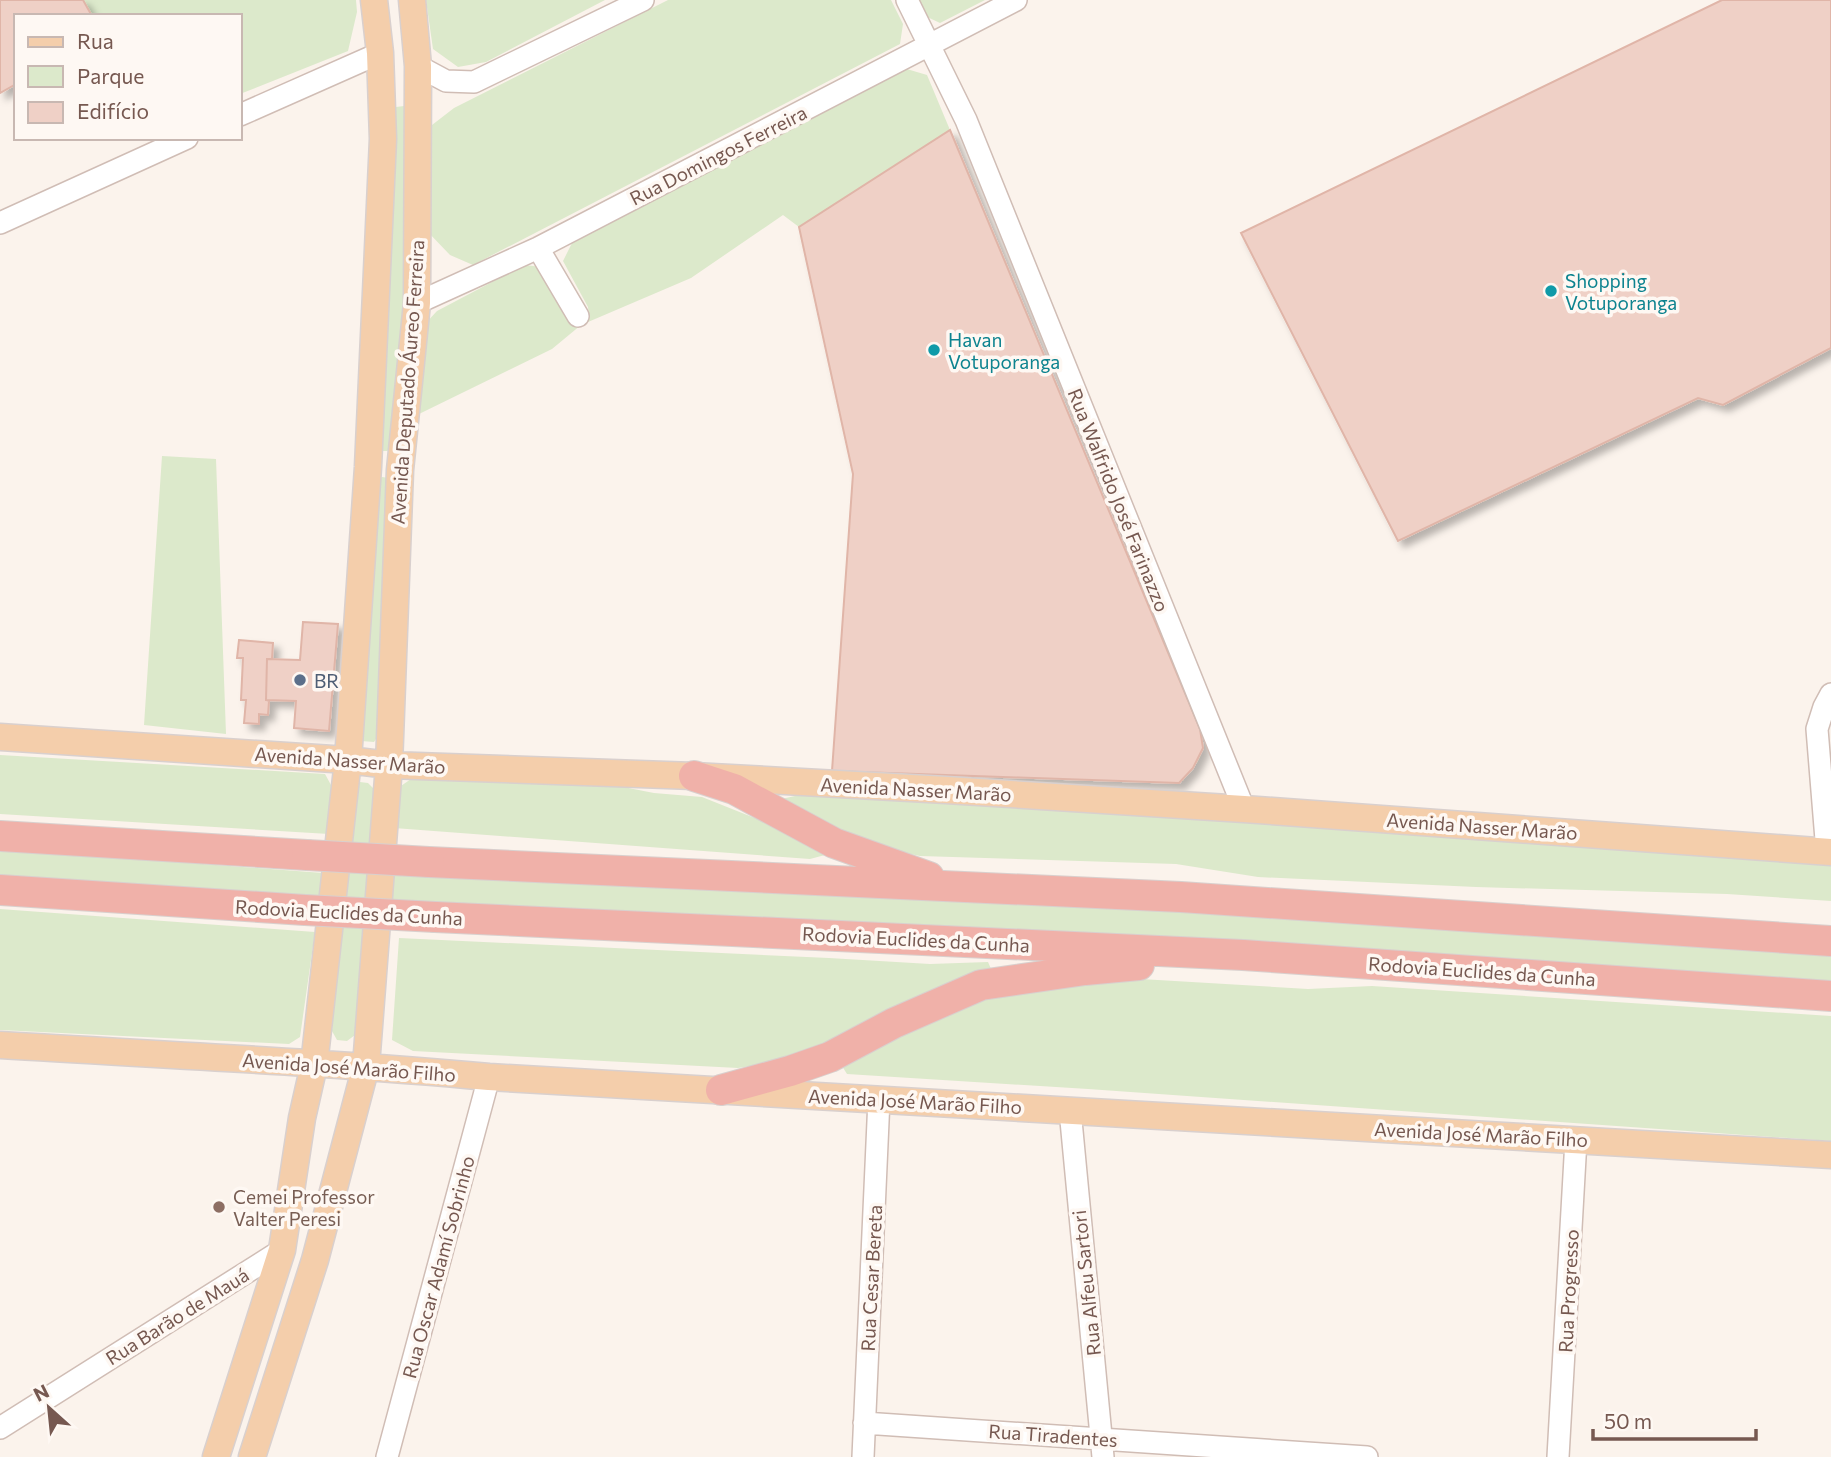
<svg xmlns="http://www.w3.org/2000/svg" width="1831" height="1457" font-family="Commissioner,sans-serif">
	<style>
		.green { fill: #dce9cb }
		.building { fill: #efd0c6; stroke: #e0b5a8; stroke-width: 2; filter: url(#shadow) }
		.lines { fill: none; stroke-linecap: round; stroke-linejoin: round }
		.minor-casing { stroke: #d0bdb5; stroke-width: 24 }
		.major-casing { stroke: #d9d0ce; stroke-width: 29 }
		.highway-casing { stroke: #d9d0ce; stroke-width: 32 }
		.minor { stroke: #fff; stroke-width: 21 }
		.major { stroke: #f4ceab; stroke-width: 26 }
		.highway { stroke: #f0b1a9; stroke-width: 30 }
		.highway-bridge-casing { stroke: #d9d0ce; stroke-width: 32; stroke-linecap: butt }
		.highway-bridge { stroke: #f0b1a9; stroke-width: 30 }
		.culture-dot { fill: #0f9aa8; stroke: #fef8f3; stroke-width: 2.5 }
		.service-dot { fill: #5c6f8a; stroke: #fef8f3; stroke-width: 2.5 }
		.education-dot { fill: #8d6e63; stroke: #fef8f3; stroke-width: 2.5 }
		.labels { text-anchor: middle; dominant-baseline: central; stroke-width: 7; stroke-linejoin: round; paint-order: stroke }
		.street-label { font-size: 19px; fill: #765850; stroke: #fef8f3 }
		.culture-label { font-size: 19px; fill: #0d838f; stroke: #fef8f3; text-anchor: start }
		.service-label { font-size: 19px; fill: #4e5e75; stroke: #fef8f3; text-anchor: start }
		.education-label { font-size: 19px; fill: #785e54; stroke: #fef8f3; text-anchor: start }
	</style>
	<defs>
		<filter id="shadow"><feDropShadow dx="6" dy="6" stdDeviation="3.5" flood-color="#0004"/></filter>
	</defs>
	<rect width="100%" height="100%" fill="#fbf3ec"/>
	<path class="green" d="M83 0H356L357 12 348 51 240 94V16H92Z
		M426 0H605L486 62 458 67 433 49Z
		M668 0H891L903 24 900 44 473 265 450 255 426 230 432 125 454 108Z
		M915 0H985L940 23 923 15Z
		M900 67 927 75 950 130 799 227 783 215 691 278 581 325 552 349 419 414 424 325 437 311 524 265 542 267 578 324 589 318 588 307 563 261 573 241Z
		M404 106 408 113 403 304 393 448 387 451H378L394 112 396 107Z
		M162 456 216 459 226 734 144 725Z
		M382 477 389 478 378 736 374 742 361 741 374 483Z
		M0 755 325 774 331 785 329 834 0 814Z
		M411 779 608 784 654 793 702 797 780 828 825 855 810 859 394 828 398 788Z
		M360 782 368 783 374 789 355 1035 347 1041 337 1040 332 1031 355 787Z
		M795 796H888L1831 860V901L1727 894 1476 887 1258 877 1176 864 920 856 838 838 777 800Z
		M0 849 323 873 320 896 0 876Z
		M388 874 960 896 1831 951V985L388 901Z
		M0 909 315 932 300 1037 289 1044 0 1030Z
		M399 938 829 958 930 964 988 962 992 971 820 1048 775 1062 738 1068 413 1051 392 1040Z
		M1124 978 1308 989 1372 986 1831 1016V1141L1088 1089 847 1074 842 1066 986 991Z"/>
	<path class="building" d="M0 0H83L92 16H16V84L0 93Z
		M1722 0H1831V348L1723 405 1698 398 1398 541 1241 233Z
		M950 130 1200 729 1203 748 1193 768 1179 783 832 771 853 474 799 227Z
		M303 622 338 624 329 731 294 728 296 701 266 700 267 659 300 660Z
		M239 640 273 643 272 659H267L266 700 269 701 268 715 259 714V724L244 723 246 700H241L243 658H237Z"/>
	<g class="lines">
		<g class="minor-casing">
			<path id="minor" d="M907 0 966 120 1244 809
				M418 66 446 81 474 82 643 0
				M240 115 380 53
				M0 223 187 138
				M538 248 578 316
				M417 303 538 248 1016 0
				M1827 852 1817 729 1824 707 1831 694
				M1070 1110 1103 1457
				M864 1423 1367 1457
				M0 1428 282 1250
				M387 1457 489 1077
				M863 1457 879 1099
				M1558 1457 1576 1140"/>
		</g>
		<g class="major-casing">
			<path id="major" d="M0 737 348 760 389 765 694 776 946 790 1244 809 1831 852
				M0 1045C163 1055 326 1062 489 1077L1831 1155
				M216 1457 282 1250 302 1118 314 1065 348 760 368 467 383 139 380 53 374 0
				M252 1457 315 1260 366 1066 389 765 400 470 417 303 418 66 412 0"/>
		</g>
		<g class="highway-casing">
			<path id="highway" d="M694 776 734 789 834 843 929 877
				M0 836 307 855
				M429 862 1181 897 1831 941
				M0 890 305 910
				M435 917 1243 955 1831 996
				M721 1090 790 1071 830 1057 894 1023 981 985 1085 970 1139 965"/>
		</g>
		<use href="#minor" class="minor"/>
		<use href="#major" class="major"/>
		<use href="#highway" class="highway"/>
		<g class="highway-bridge-casing">
			<path id="highway-bridge" d="M307 855 429 862
				M305 910 435 917"/>
		</g>
		<use href="#highway-bridge" class="highway-bridge"/>
	</g>
	<g class="culture-dot">
		<circle cx="1551" cy="291" r="7"/>
		<circle cx="934" cy="350" r="7"/>
	</g>
	<circle class="service-dot" cx="300" cy="680" r="7"/>
	<circle class="education-dot" cx="219" cy="1207" r="7"/>
	<g class="labels">
		<g class="street-label">
			<text transform="translate(718 155) rotate(-27)">Rua Domingos Ferreira</text>
			<text transform="translate(407 382) rotate(-86)">Avenida Deputado Áureo Ferreira</text>
			<text transform="translate(1119 500) rotate(68)">Rua Walfrido José Farinazzo</text>
			<text transform="translate(350 760) rotate(4)">Avenida Nasser Marão</text>
			<text transform="translate(916 789) rotate(3)">Avenida Nasser Marão</text>
			<text transform="translate(1482 826) rotate(4)">Avenida Nasser Marão</text>
			<text transform="translate(349 912) rotate(3)">Rodovia Euclides da Cunha</text>
			<text transform="translate(916 939) rotate(3)">Rodovia Euclides da Cunha</text>
			<text transform="translate(1482 971) rotate(4)">Rodovia Euclides da Cunha</text>
			<text transform="translate(349 1067) rotate(4)">Avenida José Marão Filho</text>
			<text transform="translate(915 1101) rotate(3)">Avenida José Marão Filho</text>
			<text transform="translate(1481 1134) rotate(3)">Avenida José Marão Filho</text>
			<text transform="translate(438 1267) rotate(-75)">Rua Oscar Adamí Sobrinho</text>
			<text transform="translate(871 1278) rotate(-87)">Rua Cesar Bereta</text>
			<text transform="translate(1086 1283) rotate(-96)">Rua Alfeu Sartori</text>
			<text transform="translate(1568 1291) rotate(-87)">Rua Progresso</text>
			<text transform="translate(177 1316) rotate(-32)">Rua Barão de Mauá</text>
			<text transform="translate(1053 1435) rotate(4)">Rua Tiradentes</text>
		</g>
		<g class="culture-label">
			<text x="1565" y="280">Shopping<tspan x="1565" dy="22">Votuporanga</tspan></text>
			<text x="948" y="339">Havan<tspan x="948" dy="22">Votuporanga</tspan></text>
		</g>
		<g class="service-label">
			<text x="314" y="680">BR</text>
		</g>
		<g class="education-label">
			<text x="233" y="1196">Cemei Professor<tspan x="233" dy="22">Valter Peresi</tspan></text>
		</g>
	</g>
	<rect x="14" y="14" width="228" height="126" fill="#fef8f3" stroke="#c8b8b2" stroke-width="2"/>
	<rect x="28" y="37" width="35" height="10" fill="#f4ceab" stroke="#c8b8b2" stroke-width="2"/>
	<text x="77" y="49" font-size="21" fill="#765850">Rua</text>
	<rect x="28" y="66" width="35" height="21" fill="#dce9cb" stroke="#c8b8b2" stroke-width="2"/>
	<text x="77" y="84" font-size="21" fill="#765850">Parque</text>
	<rect x="28" y="102" width="35" height="21" fill="#efd0c6" stroke="#c8b8b2" stroke-width="2"/>
	<text x="77" y="119" font-size="21" fill="#765850">Edifício</text>
	<g transform="translate(49 1408) rotate(333)" stroke="#fef8f3" stroke-width="5" paint-order="stroke">
	<path d="M0-5L12 26L0 18L-12 26Z" fill="#765850"/>
	<text y="-10" font-size="19" font-weight="bold" text-anchor="middle" fill="#765850">N</text>
	</g>
	<path d="M1593 1429v10h163v-10" fill="none" stroke="#765850" stroke-width="3.5"/>
	<text x="1604" y="1429" font-size="21" fill="#765850" stroke="#fef8f3" stroke-width="5" paint-order="stroke">50 m</text>
</svg>
